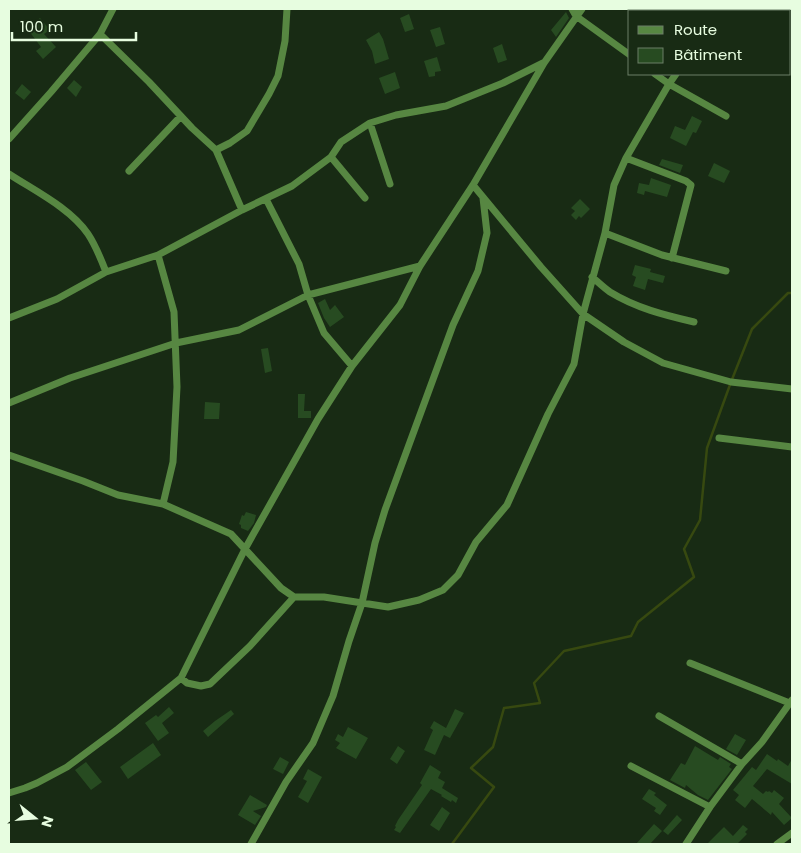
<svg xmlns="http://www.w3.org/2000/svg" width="801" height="853" font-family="Poppins,sans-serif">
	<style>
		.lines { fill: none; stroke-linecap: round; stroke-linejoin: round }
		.stream { stroke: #374910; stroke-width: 2.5 }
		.building { fill: #274b21 }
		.minor { stroke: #578742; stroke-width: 7 }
	</style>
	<rect width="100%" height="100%" fill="#182b14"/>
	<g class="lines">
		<path class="stream" d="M452 844 494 787 471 768 493 747 504 708 540 703 534 683 564 651 631 636 638 622 694 577 684 549 700 520 707 448 731 382 752 329 788 293H792"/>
	</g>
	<path class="building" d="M566 12 569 18 556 37 551 30Z
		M409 14 414 29 405 32 400 18Z
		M40 18 50 30 44 34 56 47 43 59 36 51 41 47 29 31 37 25 35 22Z
		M440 27 445 44 436 47 430 30Z
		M379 32 383 39 389 59 375 64 372 51 366 40Z
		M502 44 507 60 498 63 493 48Z
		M437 57 441 71 435 72V76L429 77 424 61Z
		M395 72 400 88 385 94 379 78Z
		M74 80 82 87 76 97 67 88Z
		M22 84 31 92 24 100 15 93Z
		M692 116 702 121 696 133 693 132 686 146 670 138 675 126 685 130Z
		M662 159 683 165 680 173 659 165Z
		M714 163 730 171 724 183 708 176Z
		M651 178 671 185 667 197 645 191 644 195 637 193 639 183 649 185Z
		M580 199 590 209 581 218 579 216 576 220 571 215 575 211 571 208Z
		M635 265 651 269 650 272 665 276 663 283 648 279 645 290 633 286 636 277 632 275Z
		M325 299 330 310 335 305 344 317 330 327 324 318 318 303Z
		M268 348 272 371 265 373 261 349Z
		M298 394H305L304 411H311V418H298Z
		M205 402 220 403 219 419H204Z
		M246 512 256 515 254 523 248 531 241 528V525L239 524 242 515 244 516Z
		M169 707 174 713 162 723 169 733 158 741 145 723 156 715 158 717Z
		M455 709 464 713 450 738 444 735 435 755 424 750 433 730 430 728 434 721 446 728Z
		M231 710 234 714 208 737 203 731 215 721Z
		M348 727 368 738 356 759 336 748 340 743 335 740 338 734 343 737Z
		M735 734 746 740 737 755 726 749Z
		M153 743 161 755 128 779 120 767Z
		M398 746 405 751 397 764 390 759Z
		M695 746 718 760 720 757 731 764 729 767 732 769 708 800 698 795 686 785 685 788 670 780 681 763 685 765Z
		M767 754 777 761 778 759 788 766 792 759V784L767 769 753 786 763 794 766 791 768 792 769 791 772 793 774 790 784 798 779 804 792 818 784 825 772 812 771 815 752 799 745 808 735 800 739 795 733 790 752 767 756 770Z
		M280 757 289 762 283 774 273 769Z
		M86 762 102 782 91 790 75 770Z
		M430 765 441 772 438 778 445 782 442 788 458 798 456 803 452 800 451 802 441 796 442 795 431 789 400 833 394 830 396 827 395 826 398 820 422 785 420 783Z
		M308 769 322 777 308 803 298 797 307 781 303 779Z
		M649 789 656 793 654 795 667 805 660 815 654 811 656 808 642 799Z
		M250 795 267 805 266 807 253 811 261 816 255 825 238 815Z
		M442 807 450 813 439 831 430 825Z
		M677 815 682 820 668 835 663 831Z
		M654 824 662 831 650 844H636Z
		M743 825 748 829 745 832 747 834 737 844H707L724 827 733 836Z"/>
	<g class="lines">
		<path class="minor" d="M113 9 100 34 149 82 192 128 216 150 242 210
			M572 9 576 16 630 55
			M720 11 723 9
			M655 74 669 84 726 116
			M370 123 390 184
			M9 139 51 92 100 34
			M216 150 230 143 247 131 269 94 278 76 285 41 287 9
			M331 157 365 198
			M626 158 686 181 691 185 672 258
			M129 171 181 116
			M9 174C35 191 70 208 88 234 96 246 101 259 106 272
			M473 185 541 267 583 314 624 342 663 363 731 382 792 389
			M266 199 299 264 308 295 324 333 352 366
			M605 233 662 255 726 271
			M158 255 174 312 177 387 173 462 163 504
			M592 277C598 282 604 288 610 292 636 308 664 315 694 322
			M9 318 57 299 106 272 158 255 242 210 292 186 331 157 341 142 370 123 396 115 446 106 503 83 543 63
			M9 403 70 378 176 343 239 330 308 295 420 266
			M719 438 792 447
			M9 455 83 481 118 495 163 504 231 534 281 588 294 597H324L388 607 419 600 443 590 458 575 476 542 507 505 548 414 574 364 583 314 605 233 614 185 626 158 669 84 676 74
			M690 663 792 704
			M181 678 187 683 201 686 210 684 250 646 294 597
			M659 716 742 764
			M631 766 710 807
			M9 793 25 788 37 783 67 767 118 729 181 678 245 549 318 419 352 366 400 305 420 266 473 185 544 63 582 9
			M251 844 286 782 313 743 333 696 349 641 362 603 375 543 385 510 453 325 478 271 487 233 483 198
			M686 844 710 807 742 764 762 742 792 700
			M777 844 792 833"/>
	</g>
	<rect width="801" height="853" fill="none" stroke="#e7fde0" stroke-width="20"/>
	<rect x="628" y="10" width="162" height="65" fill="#182b14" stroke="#6b7f66"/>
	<rect x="638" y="26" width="25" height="8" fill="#578742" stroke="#6b7f66"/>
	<text x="674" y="35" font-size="15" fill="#e7fde0">Route</text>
	<rect x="638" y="48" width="25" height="15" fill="#274b21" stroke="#6b7f66"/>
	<text x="674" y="60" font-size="15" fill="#e7fde0">Bâtiment</text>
	<g transform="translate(35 818) rotate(107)" stroke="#182b14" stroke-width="4" paint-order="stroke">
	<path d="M0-4L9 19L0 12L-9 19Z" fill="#e7fde0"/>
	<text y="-8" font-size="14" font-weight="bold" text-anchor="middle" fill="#e7fde0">N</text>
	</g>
	<path d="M12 32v8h124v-8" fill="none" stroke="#e7fde0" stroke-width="2.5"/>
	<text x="20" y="32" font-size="15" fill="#e7fde0" stroke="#182b14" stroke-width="4" paint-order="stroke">100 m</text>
</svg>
